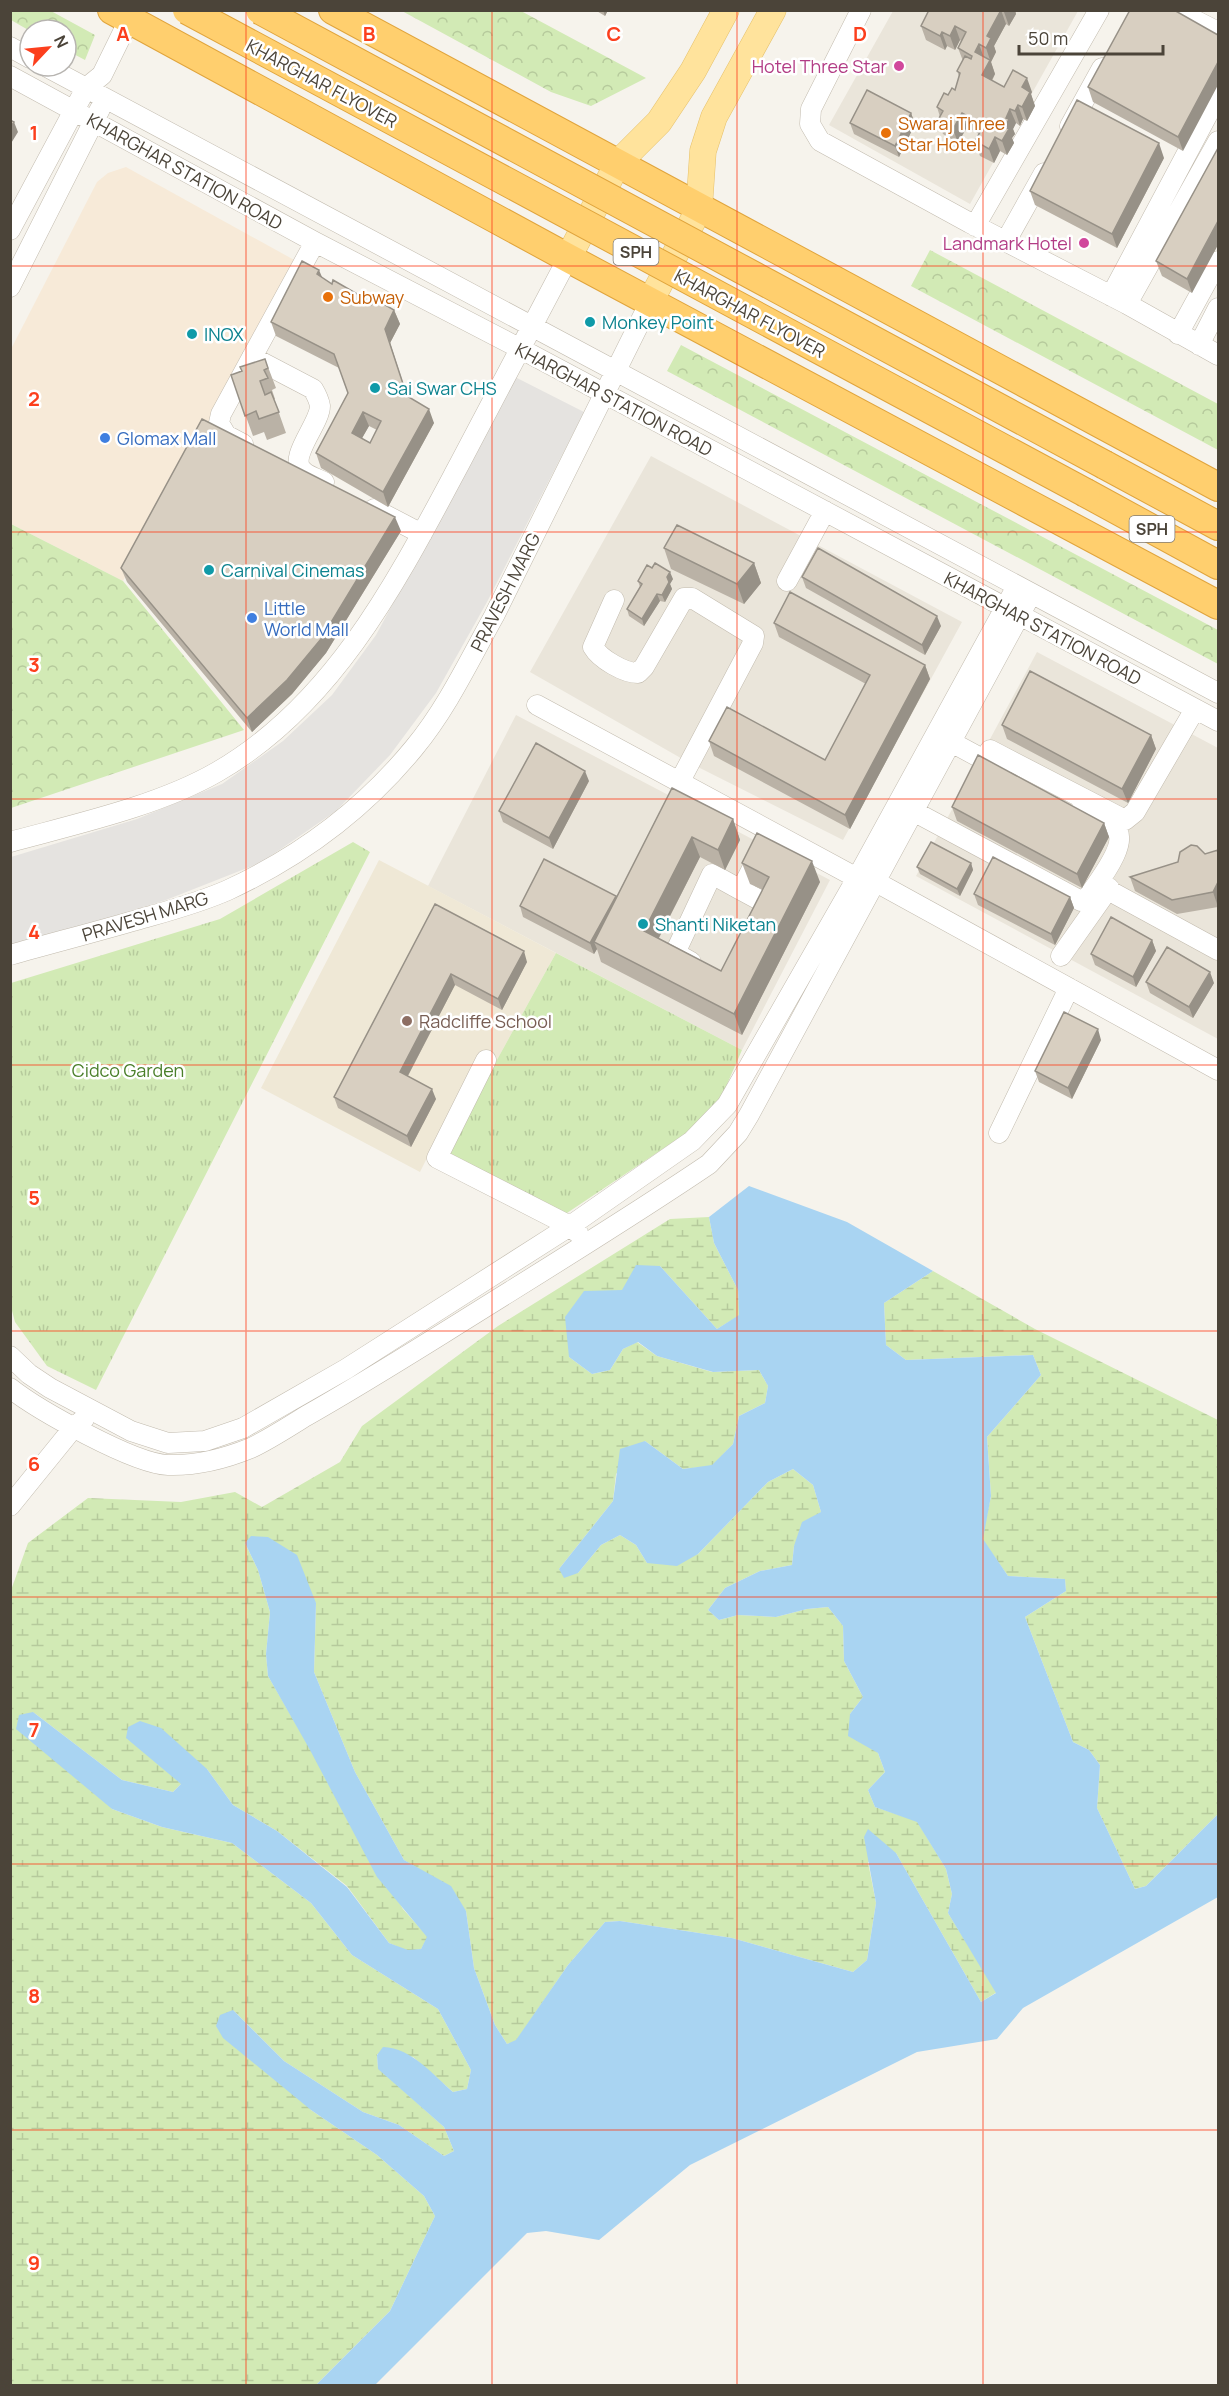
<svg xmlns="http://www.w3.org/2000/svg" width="1229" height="2396" font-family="Manrope,sans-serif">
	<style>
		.residential { fill: #eae5da }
		.commercial { fill: #f7ead8 }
		.education { fill: #efe8d6 }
		.forest { fill: url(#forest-crowns) }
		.wetland { fill: url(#wetland-marsh) }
		.park { fill: url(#park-tufts) }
		.parking { fill: #e5e3e0 }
		.water { fill: #a9d4f2 }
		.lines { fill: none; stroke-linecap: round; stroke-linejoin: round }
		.minor-casing { stroke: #c2bbae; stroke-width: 21 }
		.major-casing { stroke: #e6c16a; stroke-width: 27 }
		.highway-casing { stroke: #e0a43c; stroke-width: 30 }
		.minor { stroke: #fff; stroke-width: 20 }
		.major { stroke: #ffe39c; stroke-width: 26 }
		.highway { stroke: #ffcf6e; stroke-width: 28 }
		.highway-bridge-casing { stroke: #e0a43c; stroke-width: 30; stroke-linecap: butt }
		.highway-bridge { stroke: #ffcf6e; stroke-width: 28 }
		.wall { fill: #bab2a6; fill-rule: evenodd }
		.shaded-wall { fill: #979187 }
		.building { fill: #d8cfc1; stroke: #979187; stroke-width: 1.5; fill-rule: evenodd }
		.grid { fill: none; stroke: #fc3f1d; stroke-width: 1.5; stroke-opacity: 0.55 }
		.hotel-dot { fill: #d1479c; stroke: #fff; stroke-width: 2 }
		.food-dot { fill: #e8710a; stroke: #fff; stroke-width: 2 }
		.culture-dot { fill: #0f9aa8; stroke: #fff; stroke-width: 2 }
		.shop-dot { fill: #3f7fe0; stroke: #fff; stroke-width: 2 }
		.education-dot { fill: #8d6e63; stroke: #fff; stroke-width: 2 }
		.labels { text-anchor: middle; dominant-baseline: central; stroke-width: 5; stroke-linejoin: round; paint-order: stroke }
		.shield { fill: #fff; stroke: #817c74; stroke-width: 1.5 }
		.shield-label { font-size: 16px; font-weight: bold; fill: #4b4439 }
		.hotel-label { font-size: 18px; fill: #b23c85; stroke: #fff; text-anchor: end }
		.street-label { font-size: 18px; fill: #4b4439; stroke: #fff }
		.food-label { font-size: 18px; fill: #c56008; stroke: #fff; text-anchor: start }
		.culture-label { font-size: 18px; fill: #0d838f; stroke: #fff; text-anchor: start }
		.shop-label { font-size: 18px; fill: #366cbe; stroke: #fff; text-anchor: start }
		.education-label { font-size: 18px; fill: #785e54; stroke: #fff; text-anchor: start }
		.park-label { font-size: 18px; fill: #4a7f2a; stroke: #fff }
		.grid-label { font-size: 20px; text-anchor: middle; font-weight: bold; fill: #fc3f1d; stroke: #fff; stroke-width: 5; stroke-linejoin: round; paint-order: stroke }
	</style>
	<defs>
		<pattern id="forest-crowns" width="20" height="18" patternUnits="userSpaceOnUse" patternTransform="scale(1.5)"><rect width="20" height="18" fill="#d2eab5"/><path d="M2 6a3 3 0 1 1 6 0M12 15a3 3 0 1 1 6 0" fill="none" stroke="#b6ca9c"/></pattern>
		<pattern id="wetland-marsh" width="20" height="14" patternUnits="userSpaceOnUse" patternTransform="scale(1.5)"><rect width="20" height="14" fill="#d2eab5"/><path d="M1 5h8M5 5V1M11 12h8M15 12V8" fill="none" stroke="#b6ca9c"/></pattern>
		<pattern id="park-tufts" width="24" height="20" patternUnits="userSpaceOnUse" patternTransform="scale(1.5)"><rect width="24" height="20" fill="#d2eab5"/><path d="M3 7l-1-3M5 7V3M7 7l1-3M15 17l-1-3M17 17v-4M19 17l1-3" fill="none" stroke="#b6ca9c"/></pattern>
	</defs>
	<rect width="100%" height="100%" fill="#f6f3ec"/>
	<path class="residential" d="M893 11H1078L970 204 829 125Z
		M651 456 962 622 843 840 686 761 530 672Z
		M1037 652 1218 748V1039L916 876Z
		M516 715 830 880 742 1050 428 886Z"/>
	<path class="commercial" d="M126 167 296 261 123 581 11 524 10 351 97 182 108 173Z"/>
	<path class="education" d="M379 860 556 953 446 1152 433 1146 420 1172 261 1088Z"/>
	<path class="forest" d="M10 11H51L95 35 85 60 66 50V30L30 31 11 20Z
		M402 11H521L646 78 591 106 551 92Z
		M930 250 1218 404V450L911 286Z
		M681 345 1218 630V664L667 371Z
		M11 524 123 581 244 730 11 808Z"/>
	<path class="wetland" d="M709 1217 714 1243 738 1290 740 1315 717 1329 660 1266 622 1291 569 1357 592 1374 610 1370 623 1349 637 1342 657 1356 712 1372 759 1370 768 1386 765 1403 739 1416 733 1444 712 1466 683 1469 645 1441 616 1474 613 1501 559 1569 578 1573 601 1545 620 1535 636 1545 647 1563 698 1554 768 1482 793 1469 813 1485 821 1512 794 1546 792 1565 760 1571 725 1588 708 1610 719 1620 738 1615 776 1617 807 1609 828 1607 843 1626 844 1661 863 1697 850 1714 878 1753 885 1772 868 1790 875 1807 917 1821 946 1869 952 1894 948 1913 997 1992 981 2002 896 1853 868 1862 876 1903 867 1960 853 1972 732 1938 620 1921 605 1922 568 1965 516 2041 507 2044 495 2025 474 1968 466 1911 422 1871 404 1860 355 1772 314 1672 316 1603 245 1543 258 1570 270 1612 266 1654 268 1676 403 1909 428 1937 421 1949 408 1951 389 1943 347 1886 277 1831 233 1805 207 1769 181 1784 173 1792 122 1780 33 1712 112 1809 162 1827 232 1843 311 1903 352 1955 438 2009 471 2070 467 2089 453 2092 413 2057 377 2054 378 2068 444 2127 454 2151 444 2156 399 2125 363 2112 284 2061 233 2010 311 2110 377 2155 424 2196 435 2216 390 2311 316 2385 11 2386 10 1593 28 1543 88 1498 181 1502 235 1492 262 1507 340 1462 362 1426 498 1326 670 1219Z
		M933 1271 1035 1329 1218 1420V1814L1146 1886 1135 1889 1097 1808 1100 1765 1089 1750 1073 1742 1025 1617 1066 1591 1065 1579 1008 1576 982 1539 991 1496 987 1437 1041 1375 1033 1355 906 1360 886 1345 884 1303Z"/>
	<path class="park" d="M353 842 370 852 96 1390 47 1366 15 1322 11 1307V983L220 919Z
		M556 953 742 1050 718 1105 700 1124 564 1215 446 1152Z"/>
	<path class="parking" d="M515 377 584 412 487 602 436 693 390 755 336 811 262 862 166 900 11 948V857L137 819 222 784 283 741 332 695 376 635Z"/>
	<path class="water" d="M749 1186 847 1222 933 1271 884 1303 886 1345 906 1360 1033 1355 1041 1375 987 1437 991 1496 983 1539 1008 1576 1065 1579 1066 1591 1025 1617 1073 1742 1089 1750 1100 1765 1097 1808 1135 1889 1146 1886 1218 1814V1897L1023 2008 997 2039 917 2052 690 2165 599 2240 546 2231 527 2233 375 2385H316L390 2311 435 2216 424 2196 377 2155 311 2110 223 2038 216 2026 220 2015 233 2010 284 2061 363 2112 399 2125 444 2156 454 2151 444 2127 378 2069 377 2055 383 2047C412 2048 433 2075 453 2092L467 2089 471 2070 438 2009 352 1955 311 1903 232 1843 162 1827 112 1809 16 1729 19 1715 33 1712 122 1780 173 1792 181 1784 126 1738 128 1727 140 1721 161 1728 207 1769 233 1805 277 1831 347 1887 389 1943 408 1950 421 1949 427 1937 377 1877 310 1750 268 1676 266 1654 270 1612 258 1570 245 1543 251 1536 268 1537 297 1555 316 1603 314 1672 355 1772 404 1860 451 1886 466 1911 474 1968 495 2025 507 2044 516 2040 568 1965 605 1922 620 1921 732 1938 853 1972 867 1960 876 1903 864 1837 868 1829 896 1853 981 2002 996 1993 948 1913 952 1894 946 1869 917 1822 875 1807 868 1790 885 1772 878 1753 848 1736 850 1714 863 1697 844 1661 843 1626 828 1607 807 1609 776 1617 738 1615 719 1620 708 1610 725 1588 760 1571 792 1565 794 1546 802 1522 821 1512 813 1485 793 1469 768 1482 698 1554 677 1566 647 1563 636 1545 620 1535 601 1545 578 1573 564 1578 559 1569 613 1501 620 1449 645 1441 683 1469 712 1465 733 1444 739 1416 765 1403 768 1386 759 1370 713 1372 657 1356 638 1342 623 1349 610 1370 592 1374 569 1357 565 1317 584 1291 622 1290 636 1265 660 1266 717 1329 739 1315 738 1290 714 1243 709 1217Z"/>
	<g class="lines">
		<g class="minor-casing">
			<path id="minor" d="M861 10 811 109 810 124 820 141 970 223 1127 304 1218 355
				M1175 10 1218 32
				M10 47 30 58
				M45 66 1218 693
				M10 76 315 242 521 349 1218 721
				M1070 126 1102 68
				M975 226 1099 10
				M10 230 86 88 102 75 129 20
				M1006 241 1044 173
				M10 287 100 109
				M1111 296 1218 95
				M1127 304 1218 141
				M1178 334 1218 261
				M1199 345 1218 308
				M252 357 313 389C316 394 319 400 320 406 320 424 287 458 303 471 308 476 318 479 324 482
				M243 444 226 435 219 423 221 414 315 242
				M374 509 422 534
				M787 581 825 511
				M614 600 593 647C600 659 624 673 638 673L644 667 684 598H692L754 636 753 643 680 781
				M537 705 857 878 876 882 1218 1070
				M951 742 1001 769
				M990 750 1125 820 1135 812 1195 709
				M913 811 1081 901 1088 897C1097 883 1132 841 1114 827 1105 820 1091 816 1080 811
				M10 842C76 824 158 806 217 772 335 704 398 579 460 463 496 395 532 326 568 258
				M741 890 767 904 761 918
				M1108 890 1218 950
				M10 955C53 943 95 932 137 920 168 911 199 903 228 890 299 857 364 809 414 748 447 708 469 661 494 616L650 302
				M1061 956 1109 888
				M691 962 675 953 712 874 741 890 759 855
				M486 1060 437 1158 570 1226 578 1233
				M999 1133 1069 988
				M10 1356 29 1374 50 1388 131 1431 168 1443 205 1441 243 1428 346 1369 570 1226 692 1141 727 1105 857 878 1017 586
				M10 1388C38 1410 134 1464 168 1465 197 1466 224 1459 251 1448 270 1439 288 1427 306 1416 352 1390 397 1362 442 1334 531 1278 622 1223 709 1164L738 1133 749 1115 1031 594
				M10 1506 74 1427 84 1419"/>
		</g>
		<g class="major-casing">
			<path id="major" d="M568 258 618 163 659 122 693 71 726 10
				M650 302 699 209 703 151 714 117 773 10"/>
		</g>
		<g class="highway-casing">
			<path id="highway" d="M112 10 568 258 1218 605
				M333 10 1218 487
				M1105 465 1218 526
				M1086 493 1218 565"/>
		</g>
		<use href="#minor" class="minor"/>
		<use href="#major" class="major"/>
		<use href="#highway" class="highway"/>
		<g class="highway-bridge-casing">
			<path id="highway-bridge" d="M187 10 1086 493
				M260 10 1105 465"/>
		</g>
		<use href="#highway-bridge" class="highway-bridge"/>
	</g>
	<path class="wall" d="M595 10H608L605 16Z
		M929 10H1015L1016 14 1009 26 1006 24 994 46 996 52 991 62 995 74 992 81 1004 87 1032 92 1031 94 1035 106 1027 121 1023 119 1020 126 1016 123 1013 129 1015 134 1012 138 1014 143 1007 155 1000 151 994 163 980 156 975 141 979 134 967 127 958 143 943 134 938 120 940 117 937 107 948 95 955 90 959 76 957 71 963 61 958 48 961 41 960 40 955 50 947 46 945 50 926 40 921 26Z
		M1174 10 1183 151 1093 102 1088 87Z
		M911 113 915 124 899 157 854 134 850 123Z
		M1218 148 1192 293 1162 276 1156 261Z
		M1164 158 1117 248 1035 205 1030 191Z
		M322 278 332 284 366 299 368 304 394 310 400 324 390 343 407 396 434 423 388 507 321 468 316 453 348 393 339 368 276 336 271 322ZM369 426 377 430 370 443 362 438Z
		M265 359 276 388 272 390 275 399H274L286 433 267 440 264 432 253 436 231 375 242 371Z
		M401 531 326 653 292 694 252 732 127 582 121 568Z
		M664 548 754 563 761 583 744 604 671 569Z
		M802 577 941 626 925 655 806 588Z
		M673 579 670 584 672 589 665 602 660 601 644 626 629 616 627 609 640 587 638 581Z
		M774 623 925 665 930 679 850 829 714 756 709 741 825 760 866 684 779 637Z
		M1002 725 1151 735 1156 749 1128 803 1007 739Z
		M589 781 553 849 503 822 499 811Z
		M672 788 733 819 740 840 725 870 700 857 659 938 721 971 763 890 750 884 742 863 820 882 742 1035 601 962 597 949 594 954 523 917 520 906 616 898Z
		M952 807 1104 823 1109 837 1082 888 957 821Z
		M1205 854 1218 907 1177 914 1135 891 1130 877Z
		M971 863 973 870 960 896 920 874 917 867Z
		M974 894 1070 897 1074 908 1055 945 978 905Z
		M435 904 527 962 502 1010 455 985 408 1076 436 1099 411 1147 338 1108 334 1097Z
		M1152 940 1156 951 1136 987 1095 965 1091 954Z
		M1146 982 1214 983 1193 1018 1150 993Z
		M1101 1040 1072 1099 1039 1082 1035 1071Z"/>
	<path class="shaded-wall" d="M603 10H608L605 16Z
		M1001 10 1006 24 994 46 996 52 991 62 995 74 987 89 982 75 990 60 986 48 987 36Z
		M1005 10H1015L1016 14 1009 26 1004 12Z
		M955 26 960 40 955 50 950 36Z
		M942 32 947 46 945 50 940 36Z
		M979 44 984 58 975 52Z
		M1218 62V85L1183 151 1178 137Z
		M1027 78 1032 92 1031 94 1035 106 1027 121 1022 107V87Z
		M1018 105 1023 119 1020 126 1015 111Z
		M1010 109 1016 123 1013 129 1015 134 1012 138 1014 143 1007 155 1002 141 1006 118Z
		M911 113 915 124 899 157 895 146Z
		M962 113 967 127 958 143 953 129Z
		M14 122 18 132 10 145V128Z
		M995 137 1000 151 994 163 989 149Z
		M1159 143 1164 158 1117 248 1112 234Z
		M1218 221V245L1192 293 1187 279Z
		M319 270 325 284 317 274Z
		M394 310 400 324 390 343 412 410 385 329Z
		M429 409 434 423 388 507 383 492Z
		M363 412 369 426 357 447 352 433Z
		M395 517 401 531 326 653 292 694 252 732 247 718Z
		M754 563 761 583 744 604 737 584Z
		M670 572 673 579 670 584 672 589 665 602 662 595 667 577Z
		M657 594 660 601 644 626 642 619Z
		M937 616 941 626 925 655 922 645Z
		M925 665 930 679 850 829 845 815Z
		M1151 735 1156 749 1128 803 1122 789Z
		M585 771 589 781 553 849 549 838Z
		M733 819 740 840 725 870 718 850Z
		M1104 823 1109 837 1082 888 1077 874Z
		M692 837 700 857 652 951 644 931Z
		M812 861 820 882 742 1035 734 1014Z
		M971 863 973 870 960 896 957 889Z
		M1218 882V907L1213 892Z
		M616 896 620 907 594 942 597 949 594 954 590 943Z
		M1070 897 1074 908 1055 945 1051 934Z
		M1152 940 1156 951 1136 987 1133 977Z
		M524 951 527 962 502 1010 498 999Z
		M1210 972 1214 983 1193 1018 1189 1007Z
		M451 974 455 985 404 1083 400 1072Z
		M1098 1029 1101 1040 1072 1099 1068 1088Z
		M432 1089 436 1099 411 1147 407 1136Z"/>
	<path class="building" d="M929 10H1001L987 36 991 38 986 48 979 44 975 52 990 60 982 75 1004 87 1013 70 1027 78 1022 87 1030 92 1022 107 1018 105 1015 111 1010 109 1006 118 1009 119 1005 127 1009 129 1002 141 995 137 989 149 975 141 984 125 962 113 953 129 938 120 943 111 937 107 944 93 948 95 952 88 955 90 960 73 957 71 965 56 971 59 972 56 958 48 966 32 955 26 950 36 942 32 940 36 921 26Z
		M1130 10H1174L1218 35V62L1178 137 1088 87Z
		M867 90 911 113 895 146 850 123Z
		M1077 100 1159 143 1112 234 1030 191Z
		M10 120 14 122 10 128Z
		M1218 148V221L1187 279 1156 261Z
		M302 261 319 270 317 274 332 284 333 280 366 299 365 303 371 305 375 299 394 310 385 329 407 396 429 409 383 492 316 453 348 393 334 354 271 322ZM363 412 381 421 370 443 352 433Z
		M265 359 268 368 264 370 268 378 260 381 265 395 271 392 279 412 259 419 256 411 245 416 231 375 242 371 240 367Z
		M202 419 395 517 321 639 287 680 247 718 121 568Z
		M677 525 754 563 737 584 664 548Z
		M818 548 937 616 922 645 802 577Z
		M655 563 670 572 667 577 669 582 662 595 657 594 642 619 627 609 642 584 638 581 647 565 652 568Z
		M790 592 925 665 845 815 709 741 727 707 825 760 870 675 774 623Z
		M1030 671 1151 735 1122 789 1002 725Z
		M536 743 585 771 549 838 499 811Z
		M978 755 1104 823 1077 874 952 807Z
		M672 788 733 819 718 850 692 837 644 931 721 971 769 877 742 863 757 833 812 861 734 1014 594 942Z
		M931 842 971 863 957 889 917 867Z
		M1191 845 1197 846 1205 854 1218 850V882L1213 892 1172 900 1130 877 1178 862 1180 852Z
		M993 857 1070 897 1051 934 974 894Z
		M544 859 616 896 590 943 520 906Z
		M435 904 524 951 498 999 451 974 400 1072 432 1089 407 1136 334 1097Z
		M1111 917 1152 940 1133 977 1091 954Z
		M1167 947 1210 972 1189 1007 1146 982Z
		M1064 1012 1098 1029 1068 1088 1035 1071Z"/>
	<path class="grid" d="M246 10V2386M492 10V2386M737 10V2386M983 10V2386M10 266H1218M10 532H1218M10 799H1218M10 1065H1218M10 1331H1218M10 1597H1218M10 1864H1218M10 2130H1218"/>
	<g class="hotel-dot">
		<circle cx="899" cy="66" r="6"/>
		<circle cx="1084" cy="243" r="6"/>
	</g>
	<g class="food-dot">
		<circle cx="886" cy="133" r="6"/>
		<circle cx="328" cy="297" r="6"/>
	</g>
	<g class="culture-dot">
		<circle cx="590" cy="322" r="6"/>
		<circle cx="192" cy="334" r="6"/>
		<circle cx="375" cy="388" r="6"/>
		<circle cx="209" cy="570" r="6"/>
		<circle cx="643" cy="924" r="6"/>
	</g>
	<g class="shop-dot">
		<circle cx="105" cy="438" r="6"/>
		<circle cx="252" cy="618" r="6"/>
	</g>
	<circle class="education-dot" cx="407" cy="1021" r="6"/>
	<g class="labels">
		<g class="shield">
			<rect x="613.5" y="239" width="45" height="26" rx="4.5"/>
			<rect x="1129.5" y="516" width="45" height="26" rx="4.5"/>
		</g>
		<g class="shield-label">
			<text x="636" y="252">SPH</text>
			<text x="1152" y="529">SPH</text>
		</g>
		<g class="hotel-label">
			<text x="887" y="66">Hotel Three Star</text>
			<text x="1072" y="243">Landmark Hotel</text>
		</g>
		<g class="street-label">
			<text transform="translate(322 83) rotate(28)">KHARGHAR FLYOVER</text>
			<text transform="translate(185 171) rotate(29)">KHARGHAR STATION ROAD</text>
			<text transform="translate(750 313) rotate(28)">KHARGHAR FLYOVER</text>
			<text transform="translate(614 399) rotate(28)">KHARGHAR STATION ROAD</text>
			<text transform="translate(505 592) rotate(-63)">PRAVESH MARG</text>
			<text transform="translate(1043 628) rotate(28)">KHARGHAR STATION ROAD</text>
			<text transform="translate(145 916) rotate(-17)">PRAVESH MARG</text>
		</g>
		<g class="food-label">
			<text x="898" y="123">Swaraj Three<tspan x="898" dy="21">Star Hotel</tspan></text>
			<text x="340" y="297">Subway</text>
		</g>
		<g class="culture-label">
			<text x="602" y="322">Monkey Point</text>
			<text x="204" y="334">INOX</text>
			<text x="387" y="388">Sai Swar CHS</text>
			<text x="221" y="570">Carnival Cinemas</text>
			<text x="655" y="924">Shanti Niketan</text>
		</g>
		<g class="shop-label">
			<text x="117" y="438">Glomax Mall</text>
			<text x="264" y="608">Little<tspan x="264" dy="21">World Mall</tspan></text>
		</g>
		<g class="education-label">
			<text x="419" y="1021">Radcliffe School</text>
		</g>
		<g class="park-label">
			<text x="128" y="1070">Cidco Garden</text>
		</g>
	</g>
	<g class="grid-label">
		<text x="123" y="41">A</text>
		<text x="369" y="41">B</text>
		<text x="614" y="41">C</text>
		<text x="860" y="41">D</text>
		<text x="34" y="140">1</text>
		<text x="34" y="406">2</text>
		<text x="34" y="672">3</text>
		<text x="34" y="939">4</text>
		<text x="34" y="1205">5</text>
		<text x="34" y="1471">6</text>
		<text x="34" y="1737">7</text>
		<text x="34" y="2003">8</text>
		<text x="34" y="2270">9</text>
	</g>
	<rect width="1229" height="2396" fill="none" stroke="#4b4439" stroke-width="24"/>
	<g transform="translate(48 48) rotate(64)"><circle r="28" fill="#ffffff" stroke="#b7b4b0" stroke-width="1.5"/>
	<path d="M0-4.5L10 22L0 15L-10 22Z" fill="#fc3f1d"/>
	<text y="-9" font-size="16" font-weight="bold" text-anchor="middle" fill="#4b4439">N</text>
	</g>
	<path d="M1019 45v9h144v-9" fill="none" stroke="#4b4439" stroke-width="3"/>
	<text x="1028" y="45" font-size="18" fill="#4b4439" stroke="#ffffff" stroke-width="4.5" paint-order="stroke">50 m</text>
</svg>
